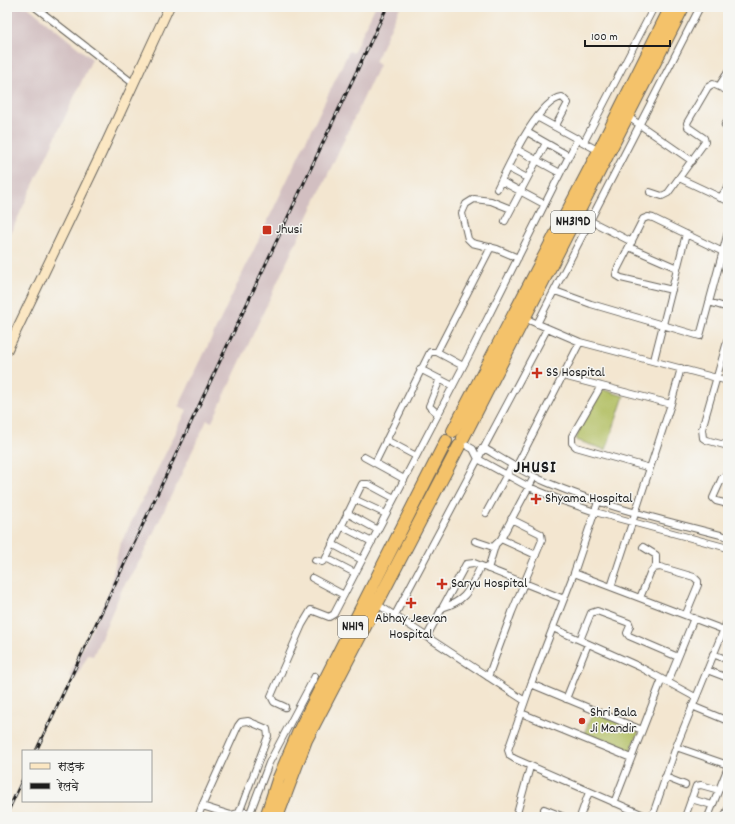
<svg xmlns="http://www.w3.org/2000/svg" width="735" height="824" font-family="Dekko,'Playpen Sans Deva',sans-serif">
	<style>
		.industrial { fill: #d2bfc1 }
		.green { fill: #b0bd5f; stroke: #666c3e }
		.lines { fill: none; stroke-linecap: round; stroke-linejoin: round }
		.street-casing { stroke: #67635b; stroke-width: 8 }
		.secondary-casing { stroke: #67635b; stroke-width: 11 }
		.highway-casing { stroke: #67635b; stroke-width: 14 }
		.street { stroke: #fff; stroke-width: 6 }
		.secondary { stroke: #fbe7c3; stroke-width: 9 }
		.highway { stroke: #f4c26a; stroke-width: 12 }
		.rail-casing { stroke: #1c1c1c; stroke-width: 3 }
		.rail { stroke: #f6f6f2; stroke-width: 1.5; stroke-dasharray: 4.5; stroke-linecap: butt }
		.poi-dot { fill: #c8321e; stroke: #f6f6f2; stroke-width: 1.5 }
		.labels { text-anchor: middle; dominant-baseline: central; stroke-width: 3; stroke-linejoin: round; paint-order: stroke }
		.shield { fill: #f6f6f2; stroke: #5d5d5c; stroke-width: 1 }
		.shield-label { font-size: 13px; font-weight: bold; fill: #1c1c1c }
		.poi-label { font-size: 14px; fill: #1c1c1c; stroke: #f6f6f2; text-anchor: start }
		.district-label { font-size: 18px; font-weight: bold; letter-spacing: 1px; fill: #1c1c1c; stroke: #f6f6f2 }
	</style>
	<rect width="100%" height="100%" fill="#f6f6f2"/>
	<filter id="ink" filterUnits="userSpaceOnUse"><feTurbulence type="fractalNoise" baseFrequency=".025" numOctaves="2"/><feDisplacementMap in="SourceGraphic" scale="8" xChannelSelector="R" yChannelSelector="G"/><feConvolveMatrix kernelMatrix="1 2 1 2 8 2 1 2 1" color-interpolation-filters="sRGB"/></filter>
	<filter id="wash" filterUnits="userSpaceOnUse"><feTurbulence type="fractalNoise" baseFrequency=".012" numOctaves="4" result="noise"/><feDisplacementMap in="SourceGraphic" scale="16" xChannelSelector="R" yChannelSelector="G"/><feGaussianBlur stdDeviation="0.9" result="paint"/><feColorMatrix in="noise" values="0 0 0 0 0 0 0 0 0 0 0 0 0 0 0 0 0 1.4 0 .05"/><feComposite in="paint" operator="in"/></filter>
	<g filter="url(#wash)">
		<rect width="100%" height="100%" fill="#f3e6d0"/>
		<path class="industrial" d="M7 7H28L92 59 7 241Z
			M375 7H400L375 62 379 65 212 422 207 420 142 557 123 587 93 656 88 655 75 679 69 676 109 592 119 547 187 410 179 406 349 51 353 53Z"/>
		<path class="green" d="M601 389 624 396 606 450 576 440 584 414Z
			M593 712 639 731 629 755 583 736Z"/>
	</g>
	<g filter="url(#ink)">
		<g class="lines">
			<g class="street-casing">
				<path id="street" d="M35 7 134 84
					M719 86 728 72
					M627 116 692 161
					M537 117 599 151
					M725 125 728 121
					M527 132 569 156
					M584 142 654 7
					M518 150 560 173
					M508 168 527 178
					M679 178 728 201
					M501 181 544 204
					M497 189C508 167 537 101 562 97L568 103 555 127
					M650 192 662 196 668 193 705 142 704 138 688 127 687 123 708 87 713 84 728 91
					M720 198 728 187
					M511 209 491 201 474 199 466 204 462 213 463 218 468 239 472 243 497 249 518 258
					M577 214 632 242
					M505 221 546 143
					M629 247 677 268
					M672 290 621 278 616 275 617 270 643 219 648 217 653 218 723 252
					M555 291 591 304 700 336 728 232
					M709 302 728 308
					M524 318 580 342 728 381
					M537 324 700 7
					M728 338 702 429 703 438 706 440 728 446
					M437 352 491 247
					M654 360 686 234
					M420 369 453 386
					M563 376 671 404
					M601 386 572 436V443L576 447 650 468
					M438 414 429 406 440 379
					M386 440 416 456
					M462 443 473 449 478 459 529 487 563 501 595 512 728 548
					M481 449 484 448C504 460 524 473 546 482 604 507 667 521 728 537
					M364 457 404 479
					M375 463 430 352H437L463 366
					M516 467 580 342
					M728 475 722 478 713 498 716 501 728 504
					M534 477 501 539 536 555
					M354 499 386 514
					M598 502 574 573 531 684 508 750 510 756 515 759 648 817
					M347 513 378 530
					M486 513 512 465
					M341 526 372 542
					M475 541 493 547 501 539
					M332 544 362 560
					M643 547 656 555V567
					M326 558 355 573
					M315 560 322 562 325 560 362 484H368L394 498
					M488 569 495 546
					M574 573 724 630
					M312 578 344 595
					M611 587 671 404 681 368
					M640 598 650 573 654 568 660 567 694 577 698 581V585L686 614
					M377 604 525 701
					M442 608C468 600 469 589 481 566
					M395 615 547 329
					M553 628 640 667 695 697
					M427 636 466 564 474 563 564 599
					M580 640 591 613 597 611 629 623 630 626 627 633 629 636 678 657
					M713 654 728 660
					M707 670 728 678
					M488 677 512 612 542 540 541 534 511 519
					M668 682 694 618
					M531 684 642 730
					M566 699 588 644
					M692 706 728 721
					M285 707 274 702 271 696 302 625 311 610 329 617 334 614 468 357 578 138
					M521 713 631 758
					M676 747 728 765
					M665 777 685 785
					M691 799 712 805
					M614 803 662 679
					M544 809 564 817
					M246 812 266 817
					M250 813 269 763 315 676
					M198 817 202 806 238 726 241 722 248 721 267 729 268 736 239 813 231 815 202 806
					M516 817 530 767
					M580 817 589 792
					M652 817 676 747 728 619
					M685 817 696 786 701 785 719 790
					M708 817 728 767
					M724 817 728 809"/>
			</g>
			<g class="secondary-casing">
				<path id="secondary" d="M7 350 101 154 169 7"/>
			</g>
			<g class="highway-casing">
				<path id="highway" d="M453 431 599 151 671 7
					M463 438 683 7
					M266 817 278 780 299 731 446 441
					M277 817 306 740 459 446"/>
			</g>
			<use href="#street" class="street"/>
			<use href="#secondary" class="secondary"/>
			<use href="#highway" class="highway"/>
			<g class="rail-casing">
				<path id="rail" d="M36 751 387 7
					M7 813 23 779"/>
			</g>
			<use href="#rail" class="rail"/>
		</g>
	</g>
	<g class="poi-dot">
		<rect x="262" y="225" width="10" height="10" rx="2"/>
		<path d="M535 367h4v4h4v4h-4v4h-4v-4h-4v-4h4z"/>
		<path d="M534 493h4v4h4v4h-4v4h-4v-4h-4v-4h4z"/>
		<path d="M440 578h4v4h4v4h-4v4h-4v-4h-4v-4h4z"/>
		<path d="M409 597h4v4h4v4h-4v4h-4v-4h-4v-4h4z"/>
		<circle cx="582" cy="721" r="4"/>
	</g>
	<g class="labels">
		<g class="shield">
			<rect x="551" y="211" width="44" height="22" rx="3"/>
			<rect x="338" y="616" width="30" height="22" rx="3"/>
		</g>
		<g class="shield-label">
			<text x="573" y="222">NH319D</text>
			<text x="353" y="627">NH19</text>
		</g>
		<g class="poi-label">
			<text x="276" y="230">Jhusi</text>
			<text x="546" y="373">SS Hospital</text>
			<text x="545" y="499">Shyama Hospital</text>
			<text x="451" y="584">Saryu Hospital</text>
			<text x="411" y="619" text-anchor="middle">Abhay Jeevan<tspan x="411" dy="16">Hospital</tspan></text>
			<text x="590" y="713">Shri Bala<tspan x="590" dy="16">Ji Mandir</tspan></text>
		</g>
		<g class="district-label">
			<text x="535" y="468">JHUSI</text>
		</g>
	</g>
	<rect width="735" height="824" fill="none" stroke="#f6f6f2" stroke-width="24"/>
	<rect x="22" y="750" width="130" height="52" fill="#f6f6f2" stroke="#9f9f9c"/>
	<rect x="30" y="763" width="20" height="6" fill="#fbe7c3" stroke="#9f9f9c"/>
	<text x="58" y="770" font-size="12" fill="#1c1c1c">सड़क</text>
	<rect x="30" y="783" width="20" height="6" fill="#1c1c1c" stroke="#9f9f9c"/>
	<text x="58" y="790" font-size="12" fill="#1c1c1c">रेलवे</text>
	<path d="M585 40v6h85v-6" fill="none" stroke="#1c1c1c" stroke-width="2"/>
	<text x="591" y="40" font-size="12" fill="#1c1c1c" stroke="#f6f6f2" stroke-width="3" paint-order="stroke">100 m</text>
</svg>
